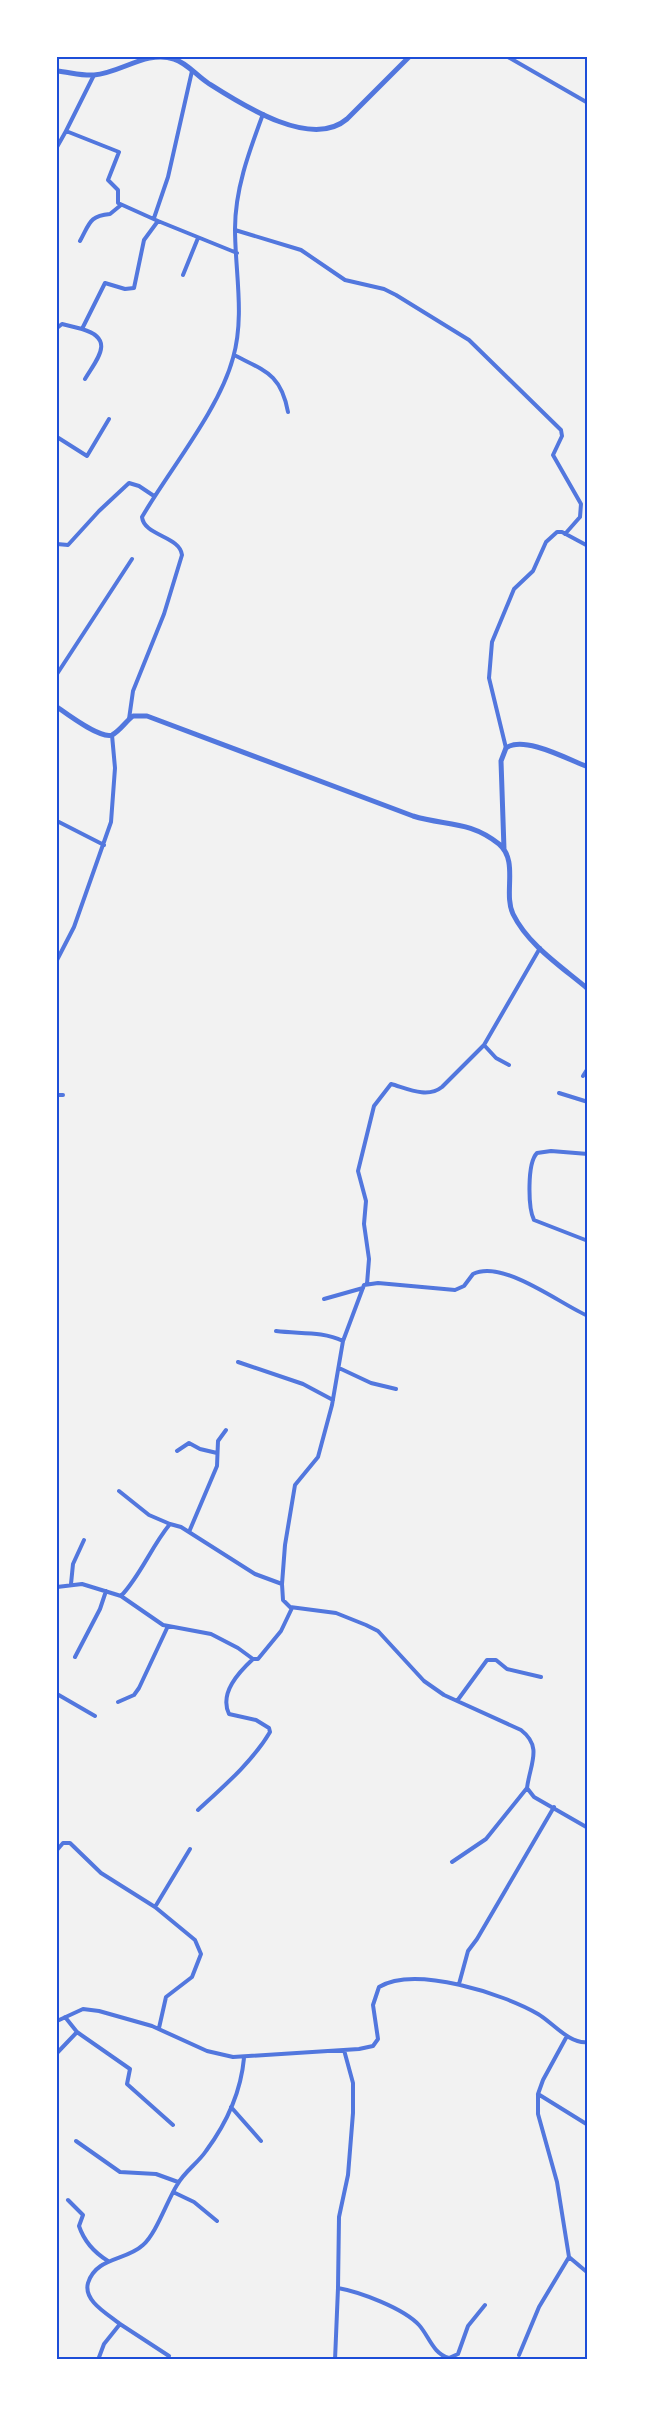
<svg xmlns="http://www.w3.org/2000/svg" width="645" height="2417" font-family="'DejaVu Sans',sans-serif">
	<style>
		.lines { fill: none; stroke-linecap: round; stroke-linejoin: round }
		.minor { stroke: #5277de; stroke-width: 4 }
		.tertiary { stroke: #5277de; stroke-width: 5 }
		.neatline { fill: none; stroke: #1d4ed8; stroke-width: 2 }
	</style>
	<rect width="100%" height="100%" fill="#f2f2f2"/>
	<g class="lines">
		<path class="minor" d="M508 57 588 103
			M94 75 66 131 119 152 108 180 118 190V203L158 221
			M57 147 66 131
			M154 218 168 177 192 71
			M235 230 301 250 345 280 384 289 396 295 469 340 561 430 562 436 553 455 581 504 580 517 565 534
			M80 241C90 223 89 216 110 214L121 205
			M183 275 198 238
			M57 328 62 324 82 329 105 283 125 289 134 288 144 240 158 221 237 253
			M82 329C116 339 97 359 85 379
			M234 355C265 371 281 374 288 412
			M57 437 87 456 109 419
			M57 544 68 545 99 511 129 483 139 486 154 496
			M57 674 132 559
			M129 719 133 691 164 614 182 555C180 536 144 536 142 517 170 469 219 410 233 358 245 316 235 271 235 229 235 189 249 152 263 114
			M506 748 489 678 492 642 514 589 533 571 546 542 557 532H562L588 546
			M57 821 104 845
			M57 960 74 927 111 822 115 768 112 735
			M484 1045 496 1058 509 1065
			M583 1076 588 1068
			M559 1093 588 1102
			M57 1095H63
			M588 1154 551 1151 537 1153C527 1163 528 1208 534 1220L588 1241
			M367 1284 369 1259 364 1224 366 1201 358 1171 374 1106 391 1084C406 1088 427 1099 442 1087L484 1045 540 948
			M324 1299 363 1288
			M276 1331C300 1334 322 1331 343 1341
			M238 1362 303 1384 333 1400
			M339 1368 371 1383 396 1389
			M177 1451 189 1443 200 1449 217 1453
			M119 1491 149 1515 170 1524
			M189 1532 217 1466 218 1441 226 1430
			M71 1584 73 1564 84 1540
			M282 1584 285 1545 295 1485 318 1457 332 1405 343 1341 364 1285 378 1283 455 1290 464 1286 473 1274C503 1259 560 1304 588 1316
			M57 1587 82 1584 121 1596C141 1575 151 1547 170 1524L181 1527 255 1574 282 1584 283 1600 290 1607 336 1613 366 1625 378 1631 424 1681 444 1695 521 1730C543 1747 530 1764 527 1788L534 1797 588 1828
			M121 1596 163 1625 211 1634 238 1648 253 1659
			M75 1657 100 1609 106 1591
			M57 1694 95 1716
			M457 1701 487 1660H496L507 1669 541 1677
			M118 1702 134 1695 139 1688 168 1626
			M198 1810C223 1787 253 1761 270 1732L269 1728 256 1720 229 1714C219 1693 239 1672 253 1659H258L281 1631 292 1608
			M57 1850 63 1843H70L101 1873 155 1907 190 1849
			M452 1862 486 1839 527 1788
			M155 1907 195 1940 201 1954 192 1977 166 1997 159 2028
			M459 1984 468 1951 477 1939 554 1807
			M65 2017 77 2032 130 2069 127 2084 173 2125
			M57 2021 83 2009 99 2011 152 2026 207 2051 233 2057 359 2049 373 2046 378 2039 373 2005 379 1987C415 1965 504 1994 538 2014 552 2022 570 2045 588 2042
			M567 2036 543 2080 538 2094V2114L557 2182 569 2257 588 2273
			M344 2050 353 2083V2113L348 2175 339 2217 338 2288C360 2292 403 2308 419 2325 429 2336 433 2354 449 2358L458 2354 468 2326 485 2305
			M57 2053 77 2032
			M538 2094 588 2125
			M231 2107 261 2141
			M76 2141 120 2172 156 2174 178 2182
			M173 2192 194 2202 217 2221
			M68 2200 83 2215 79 2226C84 2241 95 2253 108 2261
			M120 2324 169 2356
			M519 2355 539 2307 569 2257
			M98 2360 104 2344 120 2324C108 2314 83 2301 88 2283 96 2257 126 2261 143 2245 156 2234 167 2201 177 2185 184 2172 198 2163 206 2151 226 2124 241 2091 244 2058
			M335 2360 338 2288"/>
		<path class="tertiary" d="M57 71C69 72 82 76 94 75 121 73 146 50 174 59 187 63 197 76 208 83 241 104 311 150 347 119L409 57
			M57 707C67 714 100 739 112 735 120 731 126 721 133 716H147L413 816C445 826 469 820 499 844 519 861 503 893 513 914 528 945 562 967 588 989
			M504 849 501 761 506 748C524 735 569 760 588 767"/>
	</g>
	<rect width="645" height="2417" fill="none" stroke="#ffffff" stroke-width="117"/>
	<rect x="58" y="58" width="528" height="2300" class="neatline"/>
</svg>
